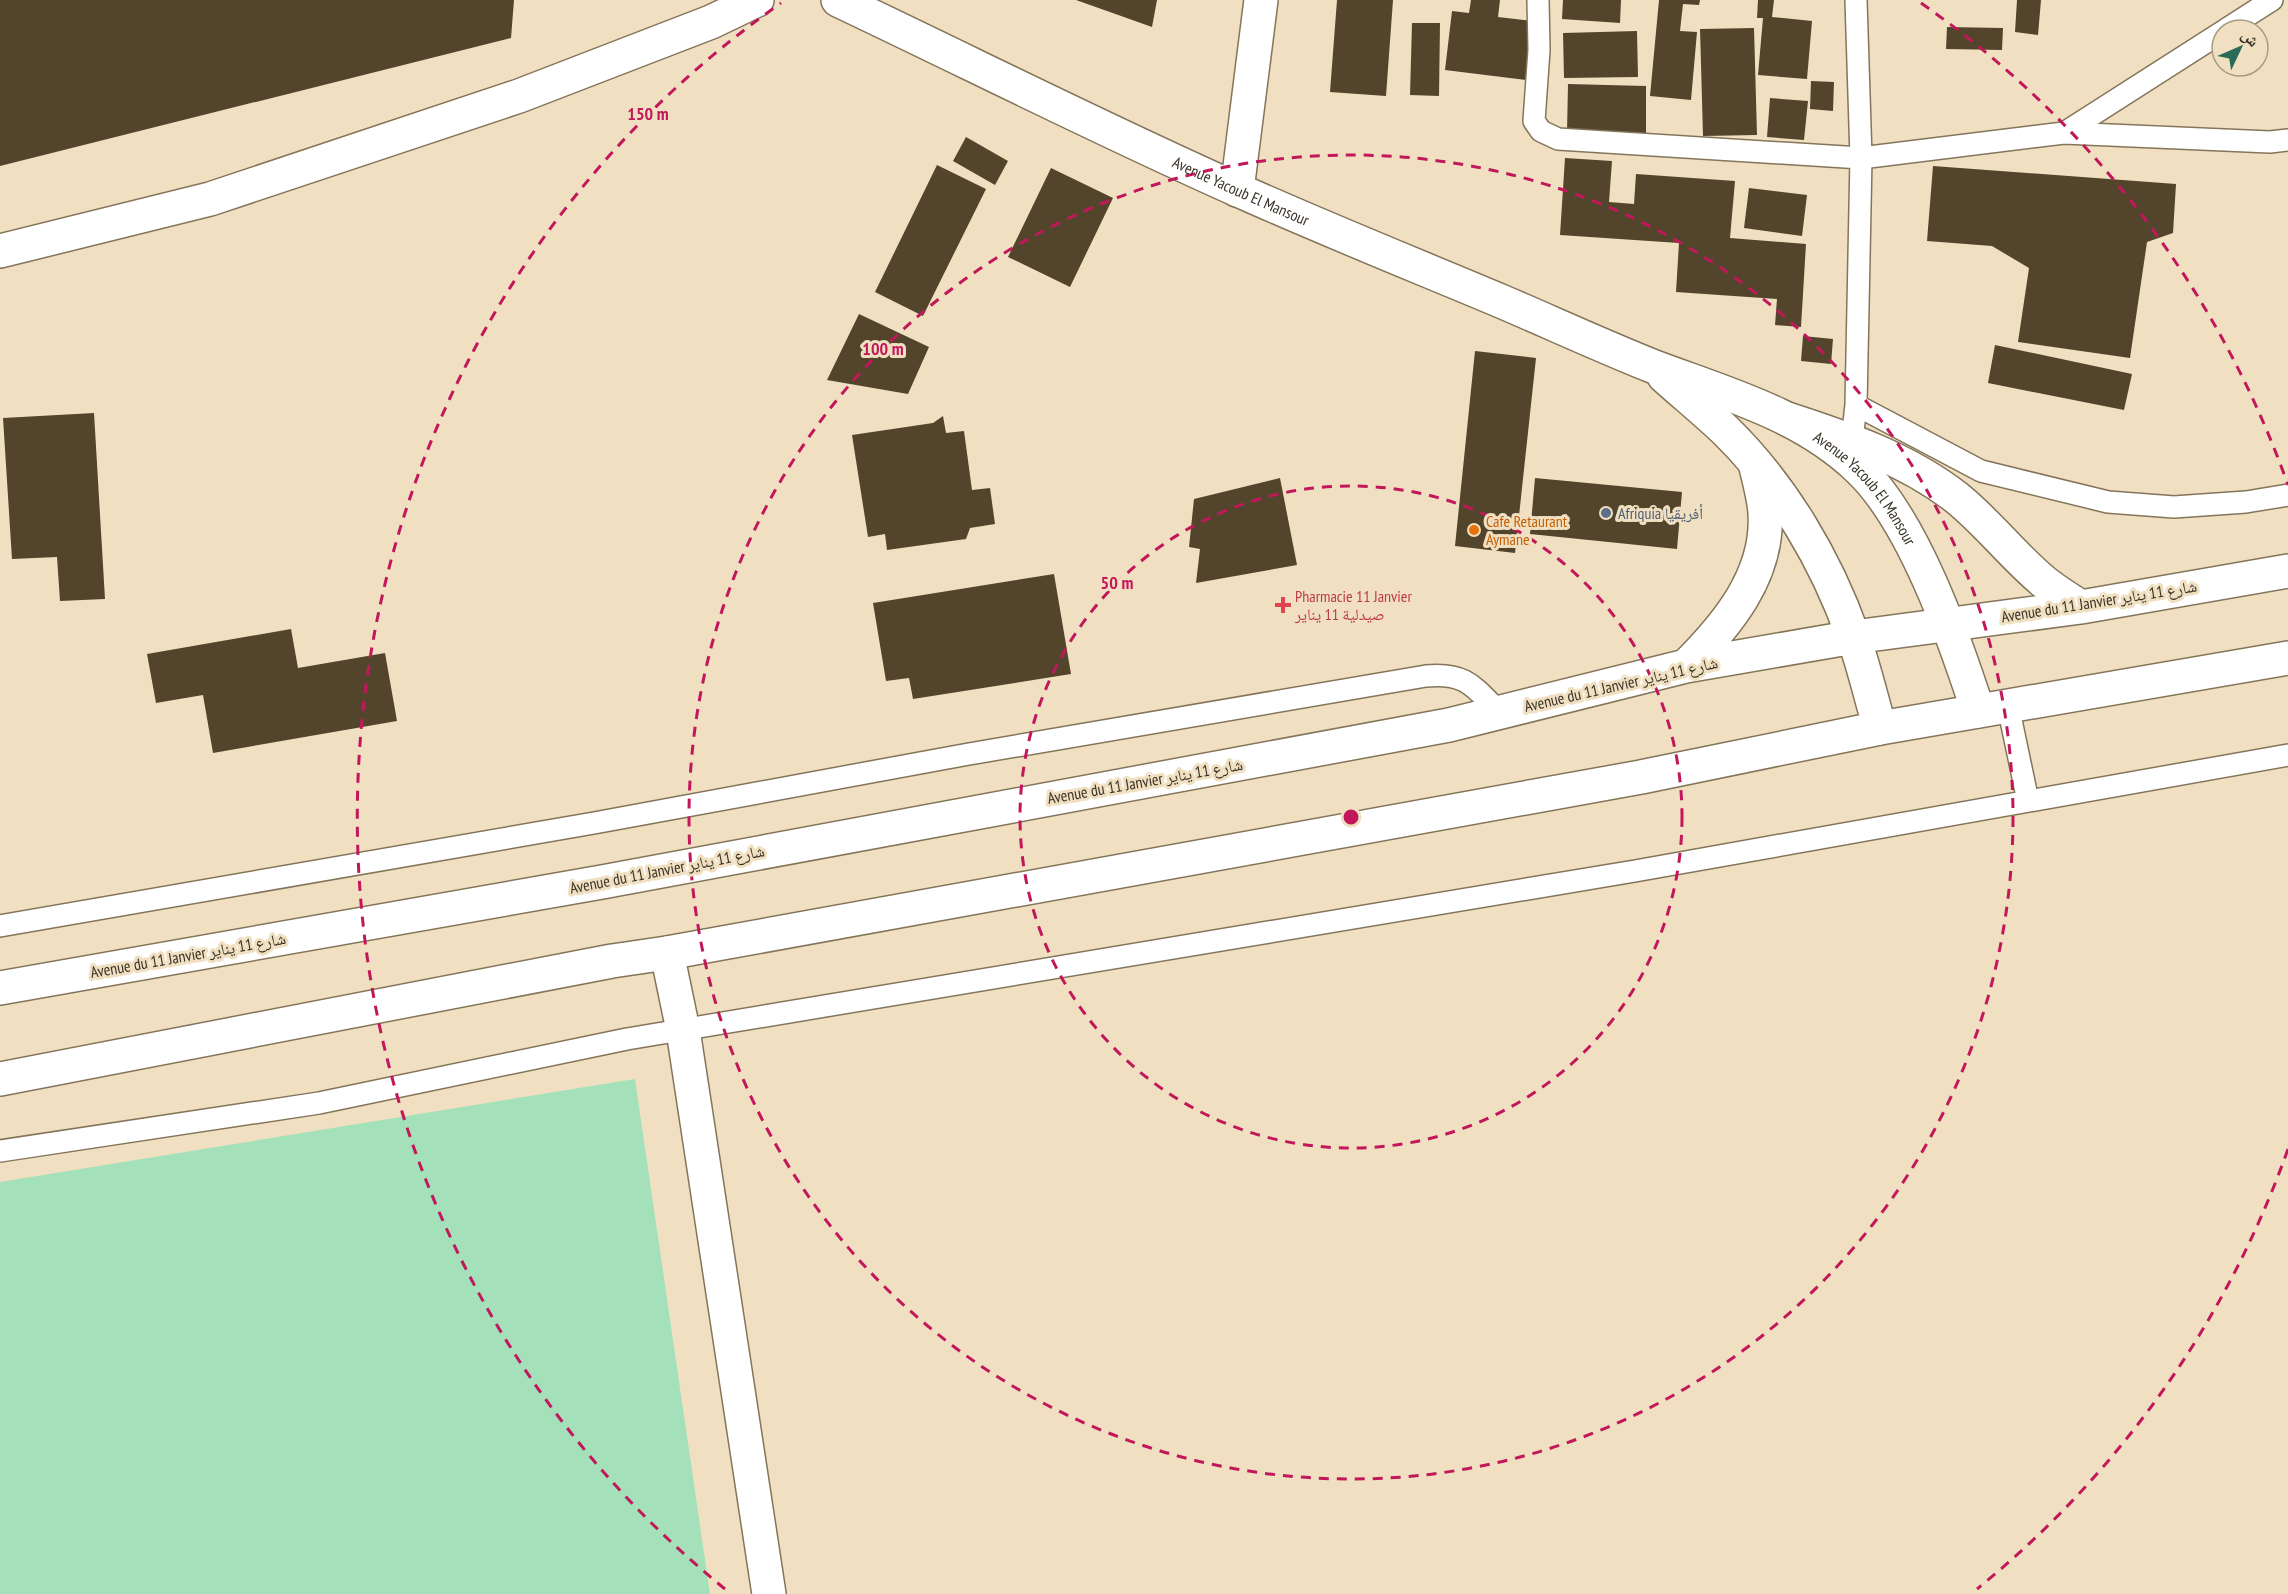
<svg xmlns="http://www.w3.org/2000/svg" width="2288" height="1594" font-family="'PT Sans Narrow','Noto Naskh Arabic',sans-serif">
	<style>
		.green { fill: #a4e1ba }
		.building { fill: #52452b }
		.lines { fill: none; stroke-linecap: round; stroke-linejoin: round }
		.service-casing { stroke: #84755a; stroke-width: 24 }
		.minor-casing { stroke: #84755a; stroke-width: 36 }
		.secondary-casing { stroke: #84755a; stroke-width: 36 }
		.primary-casing { stroke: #84755a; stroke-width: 36 }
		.service { stroke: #fff; stroke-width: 21 }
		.minor { stroke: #fff; stroke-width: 33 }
		.secondary { stroke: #fff; stroke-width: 33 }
		.primary { stroke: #fff; stroke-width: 33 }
		.ring { fill: none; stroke: #c2185b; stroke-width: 3; stroke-dasharray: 10 8 }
		.service-dot { fill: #5c6f8a; stroke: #f0e0c1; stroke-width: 2 }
		.food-dot { fill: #e8710a; stroke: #f0e0c1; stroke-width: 2 }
		.health-dot { fill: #e0444e; stroke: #f0e0c1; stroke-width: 2 }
		.labels { text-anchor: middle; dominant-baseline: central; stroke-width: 6; stroke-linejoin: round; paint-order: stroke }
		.street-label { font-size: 16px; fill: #393327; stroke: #f0e0c1 }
		.service-label { font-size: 16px; fill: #4e5e75; stroke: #f0e0c1; text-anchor: start }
		.food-label { font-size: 16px; fill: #c56008; stroke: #f0e0c1; text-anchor: start }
		.health-label { font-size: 16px; fill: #be3a42; stroke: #f0e0c1; text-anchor: start }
		.centre { fill: #c2185b; stroke: #f0e0c1; stroke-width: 3 }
		.ring-label { font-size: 18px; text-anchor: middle; font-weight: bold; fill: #c2185b; stroke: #f0e0c1; stroke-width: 6; stroke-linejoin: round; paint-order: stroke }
	</style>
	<rect width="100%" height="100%" fill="#f0e0c1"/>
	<path class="green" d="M635 1079 710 1594H0V1182Z"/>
	<path class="building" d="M0 0H514L511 38 0 166Z
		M1076 0H1157L1152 27Z
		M1337 0H1393L1386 96 1330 92Z
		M1471 0H1500L1498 17 1533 21 1526 80 1445 70 1452 11 1469 13Z
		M1563 0H1621L1620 23 1562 19Z
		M1659 0H1700L1699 5 1683 4 1680 31 1697 32 1691 100 1650 96Z
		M1758 0H1774L1772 17 1812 21 1807 79 1758 75 1763 18H1757Z
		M2017 0H2041L2038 35 2015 32Z
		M1412 23H1440L1439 96 1410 95Z
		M1947 27 2003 28 2002 50 1946 49Z
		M1754 28 1757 135 1703 136 1700 29Z
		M1637 31 1638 77 1564 78 1563 33Z
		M1811 81 1834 82 1833 111 1810 109Z
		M1568 84 1646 86V134L1567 133Z
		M1770 98 1808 101 1804 140 1767 137Z
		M966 137 1008 161 995 185 953 161Z
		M1565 158 1612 161 1609 202 1634 204 1636 174 1735 181 1730 238 1806 244 1801 327 1775 325 1777 299 1676 292 1679 243 1560 235Z
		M937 165 986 189 923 316 875 292Z
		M1933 166 2176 184 2173 233 2147 242 2130 358 2018 342 2029 268 1992 246 1927 241Z
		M1051 168 1113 198 1070 287 1008 257Z
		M1749 188 1807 195 1802 236 1744 228Z
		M859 314 929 347 908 394 827 380Z
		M1803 336 1833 339 1831 364 1801 361Z
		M1995 345 2132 374 2124 410 1988 383Z
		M1475 351 1536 358 1515 553 1455 546Z
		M94 413 105 599 60 601 57 557 12 559 3 418Z
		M943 416 946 433 964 431 972 490 990 488 995 524 970 528 966 539 887 550 885 534 868 537 852 435 933 423Z
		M1280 478 1297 565 1196 583 1200 549 1189 547 1194 499Z
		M1535 478 1682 492 1677 549 1530 534Z
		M1054 574 1071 674 913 699 909 678 886 681 873 603Z
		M291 629 298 668 385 653 397 721 213 753 203 695 156 703 147 654Z"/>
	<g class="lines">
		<g class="service-casing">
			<path id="service" d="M1538 0 1539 50 1534 121 1541 131 1558 139 1861 158 2064 133 2270 142 2288 140
				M2225 30 2272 0
				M2064 133 2222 32
				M1856 405 1981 471 2108 502 2174 507 2246 502 2288 495
				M1852 440 1856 405 1861 158 1856 0
				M2008 706 2028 801
				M0 926 594 823 969 754 1426 676C1466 672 1474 687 1500 713
				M0 1151 319 1103 627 1039 1635 871 2288 755"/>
		</g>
		<g class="minor-casing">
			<path id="minor" d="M1237 190 1261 0
				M0 251 210 199 519 96 711 22 757 0
				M667 953 683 1030 769 1594"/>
		</g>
		<g class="secondary-casing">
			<g id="secondary">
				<path id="s1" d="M838 0C971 63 1103 130 1238 190 1325 229 1415 265 1503 302 1552 323 1602 346 1652 366 1723 393 1800 413 1858 468 1913 519 1955 640 1978 711"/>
				<path d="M1664 376C1684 394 1706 412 1726 431 1783 487 1826 560 1853 636 1864 666 1871 698 1880 728"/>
			</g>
		</g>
		<g class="primary-casing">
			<path id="primary" d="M1787 419C1846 438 1907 459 1957 498 1988 523 2012 555 2043 581 2055 591 2068 599 2081 607
				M1686 666C1727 625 1769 575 1765 513 1764 497 1759 480 1755 463
				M0 988 602 882 1449 725 1686 666 1854 637 2081 607 2288 571
				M0 1079 612 961 667 953 1641 777 1880 728 2288 658"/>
		</g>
		<use href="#service" class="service"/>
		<use href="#minor" class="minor"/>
		<use href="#secondary" class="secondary"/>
		<use href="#primary" class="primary"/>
	</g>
	<g class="ring">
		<circle cx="1351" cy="817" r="331"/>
		<circle cx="1351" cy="817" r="662"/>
		<path d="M2288 1149A994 994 0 0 1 1977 1589M725 1589A994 994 0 0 1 781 3M1921 3A994 994 0 0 1 2288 485"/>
	</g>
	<circle class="service-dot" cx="1606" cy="513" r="6"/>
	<circle class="food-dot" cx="1474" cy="530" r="6"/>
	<path class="health-dot" d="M1280 596h6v6h6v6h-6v6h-6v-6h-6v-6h6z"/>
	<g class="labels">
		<g class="street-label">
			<text stroke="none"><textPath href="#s1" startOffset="446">Avenue Yacoub El Mansour</textPath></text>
			<text stroke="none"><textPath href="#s1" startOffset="1144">Avenue Yacoub El Mansour</textPath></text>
			<text transform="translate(2099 601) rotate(-9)">Avenue du 11 Janvier شارع 11 يناير</text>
			<text transform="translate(1621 684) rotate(-13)">Avenue du 11 Janvier شارع 11 يناير</text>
			<text transform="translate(1145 781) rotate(-10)">Avenue du 11 Janvier شارع 11 يناير</text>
			<text transform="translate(667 869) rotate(-11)">Avenue du 11 Janvier شارع 11 يناير</text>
			<text transform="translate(188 955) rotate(-10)">Avenue du 11 Janvier شارع 11 يناير</text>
		</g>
		<g class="service-label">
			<text x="1618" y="513">Afriquia أفريقيا</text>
		</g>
		<g class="food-label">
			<text x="1486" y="521">Cafe Retaurant<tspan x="1486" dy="18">Aymane</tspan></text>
		</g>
		<g class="health-label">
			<text x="1295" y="596">Pharmacie 11 Janvier<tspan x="1295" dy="18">صيدلية 11 يناير</tspan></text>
		</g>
	</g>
	<circle cx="1351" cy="817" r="9" class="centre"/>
	<g class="ring-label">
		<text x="648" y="120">150 m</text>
		<text x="883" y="355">100 m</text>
		<text x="1117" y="589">50 m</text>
	</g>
	<g transform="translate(2240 48) rotate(46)"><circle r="28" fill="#f0e0c1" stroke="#a79b83" stroke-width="1.5"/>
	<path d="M0-4.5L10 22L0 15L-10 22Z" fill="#2a6a58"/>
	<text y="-9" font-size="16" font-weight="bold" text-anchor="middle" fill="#393327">ش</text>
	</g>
</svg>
